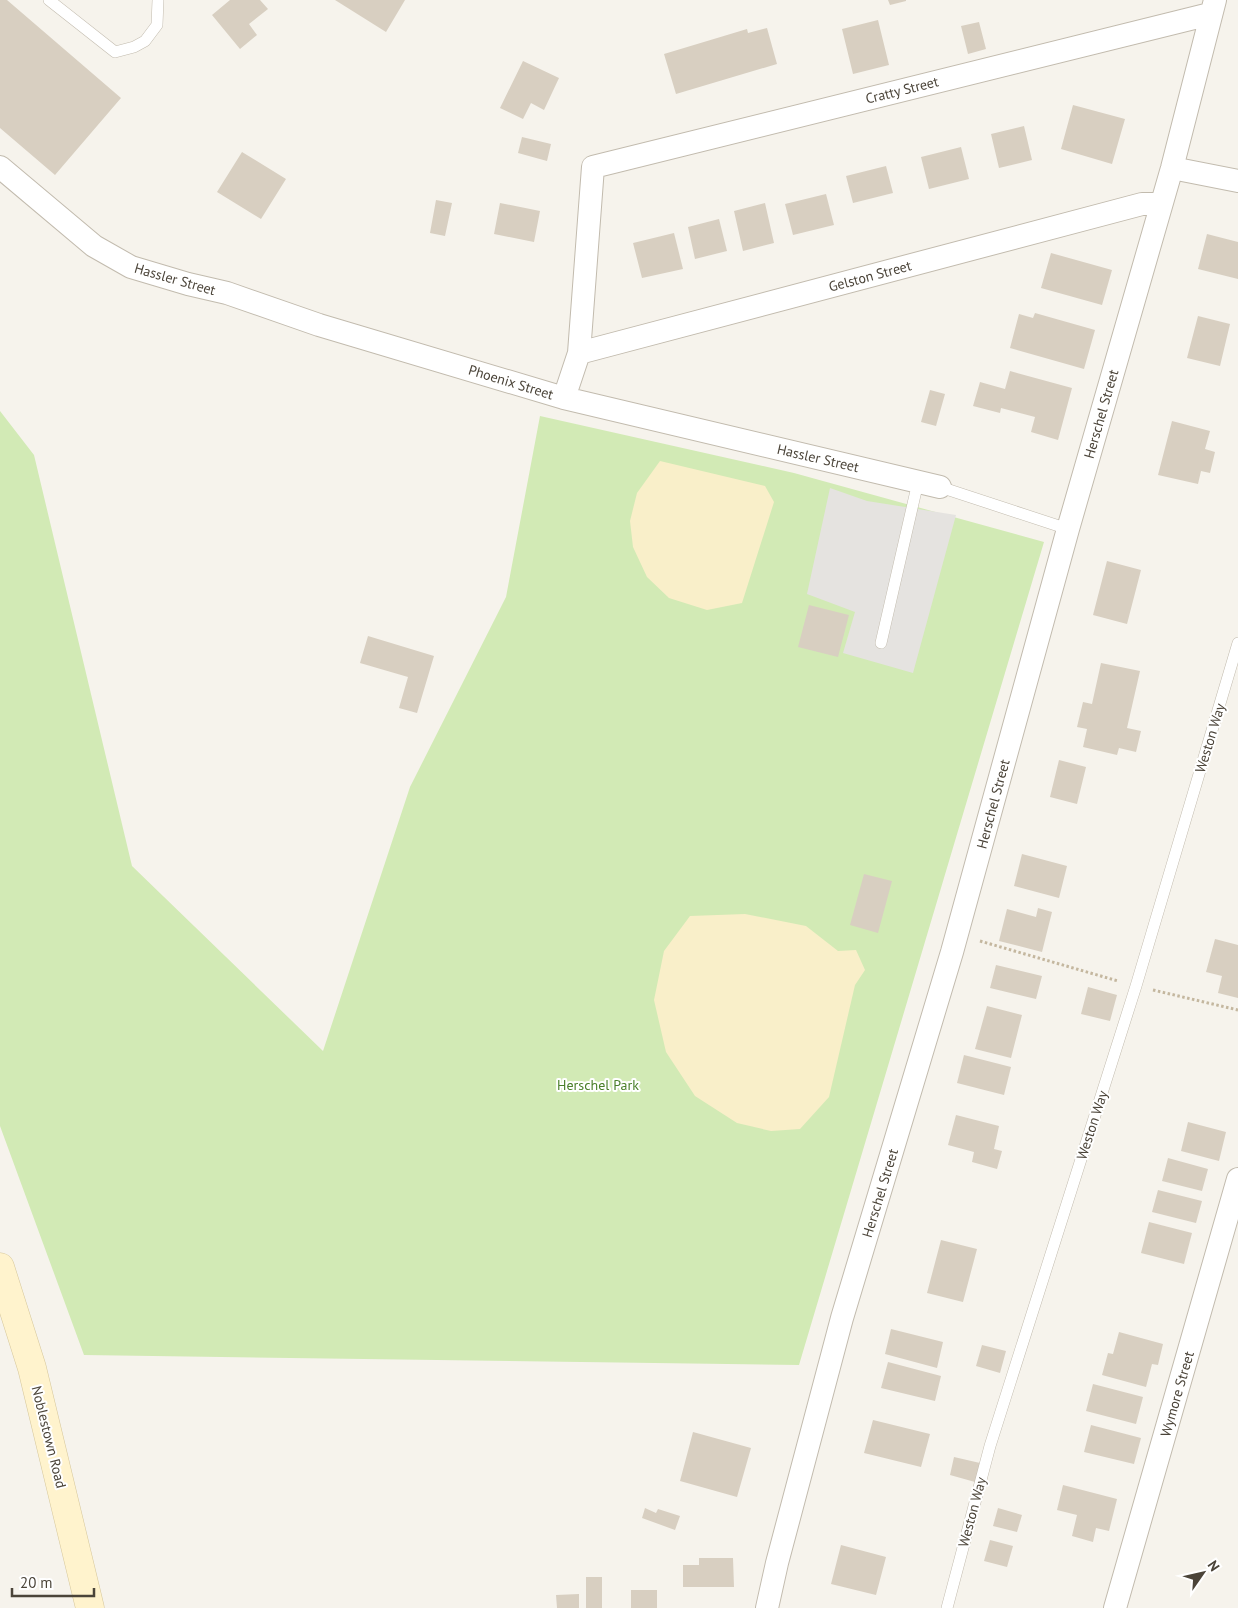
<svg xmlns="http://www.w3.org/2000/svg" width="1238" height="1608" font-family="'PT Sans',sans-serif">
	<style>
		.green { fill: #d2eab5 }
		.sand { fill: #f9efc9 }
		.parking { fill: #e5e3e0 }
		.building { fill: #d8cfc1 }
		.lines { fill: none; stroke-linecap: round; stroke-linejoin: round }
		.service-casing { stroke: #c2bbae; stroke-width: 12 }
		.minor-casing { stroke: #c2bbae; stroke-width: 24 }
		.secondary-casing { stroke: #d6c79b; stroke-width: 29 }
		.path { stroke: #c4b79f; stroke-width: 3; stroke-dasharray: 2.5 2.5; stroke-linecap: butt }
		.service { stroke: #fff; stroke-width: 11 }
		.minor { stroke: #fff; stroke-width: 22 }
		.secondary { stroke: #fff3cd; stroke-width: 28 }
		.labels { text-anchor: middle; dominant-baseline: central; stroke-width: 4; stroke-linejoin: round; paint-order: stroke }
		.street-label { font-size: 14px; fill: #4b4439; stroke: #fff }
		.park-label { font-size: 14px; fill: #4a7f2a; stroke: #fff }
	</style>
	<rect width="100%" height="100%" fill="#f6f3ec"/>
	<path class="green" d="M0 411 34 455 132 866 323 1051 410 787 506 597 540 416 794 473 1044 542 799 1365 84 1355 0 1126Z"/>
	<path class="sand" d="M660 461 765 486 774 502 742 603 707 610 669 598 647 577 633 547 630 521 637 493Z
		M745 914 806 926 838 951 856 950 865 970 855 985 829 1097 800 1129 771 1131 737 1123 695 1096 666 1052 654 1000 664 951 690 916Z"/>
	<path class="parking" d="M830 488 867 501 956 515 913 673 843 653 855 612 807 594Z"/>
	<path class="building" d="M0 0H7L121 98 55 175 0 128Z
		M230 0H260L268 9 249 24 257 35 240 49 212 15Z
		M335 0H405L386 32Z
		M888 0H906V1L890 5Z
		M878 20 889 65 853 74 842 29Z
		M979 22 986 49 968 54 961 26Z
		M767 28 777 64 676 94 664 54 747 29 748 33Z
		M523 61 559 78 544 110 531 103 523 119 500 108Z
		M1073 105 1125 119 1112 164 1061 149Z
		M1024 126 1032 160 999 168 991 134Z
		M522 137 551 144 547 161 518 153Z
		M961 147 969 179 929 189 921 157Z
		M242 152 286 179 261 219 217 192Z
		M886 166 893 193 853 203 846 176Z
		M826 194 834 225 793 235 785 204Z
		M436 200 452 203 445 236 430 233Z
		M500 203 540 211 534 242 494 234Z
		M765 203 774 243 743 251 734 211Z
		M719 219 727 251 695 259 688 227Z
		M674 233 683 269 642 278 633 243Z
		M1207 234 1238 242V279L1198 269Z
		M1051 253 1112 270 1102 305 1041 288Z
		M1035 313 1095 330 1084 369 1010 348 1019 314 1033 318Z
		M1198 316 1230 324 1220 366 1187 358Z
		M1010 371 1072 388 1058 440 1031 432 1035 417 1001 408 1000 413 973 406 980 382 1005 389Z
		M930 390 945 394 936 426 921 422Z
		M1172 421 1210 431 1205 449 1215 452 1210 473 1201 471 1198 484 1158 475Z
		M1107 561 1141 570 1127 624 1093 615Z
		M809 605 849 615 838 657 798 647Z
		M368 636 434 656 417 713 399 708 408 677 360 663Z
		M1101 663 1140 671 1127 728 1141 731 1136 752 1119 748 1117 755 1083 747 1087 729 1077 727 1083 702 1092 704Z
		M1059 760 1086 767 1077 804 1050 797Z
		M1022 854 1067 866 1059 898 1014 886Z
		M864 874 892 881 878 933 850 925Z
		M1038 908 1052 912 1042 952 999 941 1007 909 1036 917Z
		M1215 939 1238 945V998L1218 993 1222 976 1206 972Z
		M996 965 1042 976 1036 999 990 988Z
		M1088 987 1117 995 1110 1021 1081 1014Z
		M987 1006 1022 1015 1011 1058 975 1049Z
		M964 1055 1011 1067 1004 1095 957 1083Z
		M956 1115 999 1126 994 1149 1002 1151 997 1169 972 1162 974 1152 948 1145Z
		M1188 1122 1226 1132 1219 1161 1181 1151Z
		M1168 1158 1208 1169 1202 1191 1162 1181Z
		M1158 1190 1202 1201 1196 1223 1152 1212Z
		M1149 1222 1192 1233 1184 1264 1141 1253Z
		M941 1240 977 1249 963 1302 927 1293Z
		M891 1329 943 1342 937 1368 885 1354Z
		M1119 1332 1163 1344 1158 1365 1152 1364 1146 1387 1102 1375 1108 1353 1113 1354Z
		M982 1345 1006 1351 1000 1373 976 1366Z
		M888 1362 941 1376 935 1401 881 1388Z
		M1093 1384 1143 1397 1136 1424 1086 1411Z
		M873 1420 930 1434 921 1467 864 1453Z
		M1091 1425 1141 1438 1134 1464 1084 1452Z
		M693 1432 751 1448 737 1497 680 1481Z
		M954 1457 980 1463 975 1482 950 1475Z
		M1063 1485 1117 1499 1109 1531 1096 1528 1093 1542 1072 1536 1077 1515 1057 1510Z
		M645 1508 656 1513 658 1509 680 1516 675 1530 642 1518Z
		M998 1508 1022 1515 1017 1532 993 1526Z
		M990 1540 1013 1546 1007 1567 984 1561Z
		M841 1545 886 1557 876 1595 831 1584Z
		M699 1558H733L734 1587H683V1565H699Z
		M586 1577H602V1608H586Z
		M631 1590H657V1608H631Z
		M579 1594V1608H557L556 1595Z"/>
	<g class="lines">
		<g class="service-casing">
			<path id="service" d="M49 0 115 52 134 47 145 41 157 25 158 0
				M940 487 1068 529
				M881 643 918 482
				M947 1608 990 1446 1136 986 1238 643"/>
		</g>
		<g class="minor-casing">
			<path id="minor" d="M0 167 94 246 131 267 188 284 227 293 319 325 564 398 940 487
				M1172 168 1238 181
				M579 353 1142 204H1161
				M564 398 579 353 593 167 1210 14
				M767 1608 777 1563 842 1318 952 952 1068 529 1172 168 1215 0
				M1115 1608 1238 1179"/>
		</g>
		<g class="secondary-casing">
			<path id="secondary" d="M0 1267 32 1368 90 1608"/>
		</g>
		<path class="path" d="M980 941 1118 981
			M1153 990 1238 1010"/>
		<use href="#service" class="service"/>
		<use href="#minor" class="minor"/>
		<use href="#secondary" class="secondary"/>
	</g>
	<g class="labels">
		<g class="street-label">
			<text transform="translate(902 90) rotate(-14)">Cratty Street</text>
			<text transform="translate(870 276) rotate(-15)">Gelston Street</text>
			<text transform="translate(175 279) rotate(16)">Hassler Street</text>
			<text transform="translate(511 382) rotate(17)">Phoenix Street</text>
			<text transform="translate(1101 414) rotate(-74)">Herschel Street</text>
			<text transform="translate(818 458) rotate(13)">Hassler Street</text>
			<text transform="translate(1210 738) rotate(-73)">Weston Way</text>
			<text transform="translate(993 804) rotate(-75)">Herschel Street</text>
			<text transform="translate(1092 1125) rotate(-72)">Weston Way</text>
			<text transform="translate(880 1193) rotate(-73)">Herschel Street</text>
			<text transform="translate(1177 1394) rotate(-74)">Wymore Street</text>
			<text transform="translate(49 1437) rotate(76)">Noblestown Road</text>
			<text transform="translate(972 1512) rotate(-75)">Weston Way</text>
		</g>
		<g class="park-label">
			<text x="598" y="1085">Herschel Park</text>
		</g>
	</g>
	<g transform="translate(1203 1573) rotate(56)" stroke="#ffffff" stroke-width="4" paint-order="stroke">
	<path d="M0-4L9 19L0 12L-9 19Z" fill="#4b4439"/>
	<text y="-8" font-size="14" font-weight="bold" text-anchor="middle" fill="#4b4439">N</text>
	</g>
	<path d="M12 1588v8h82v-8" fill="none" stroke="#4b4439" stroke-width="2.5"/>
	<text x="20" y="1588" font-size="15" fill="#4b4439" stroke="#ffffff" stroke-width="4" paint-order="stroke">20 m</text>
</svg>
